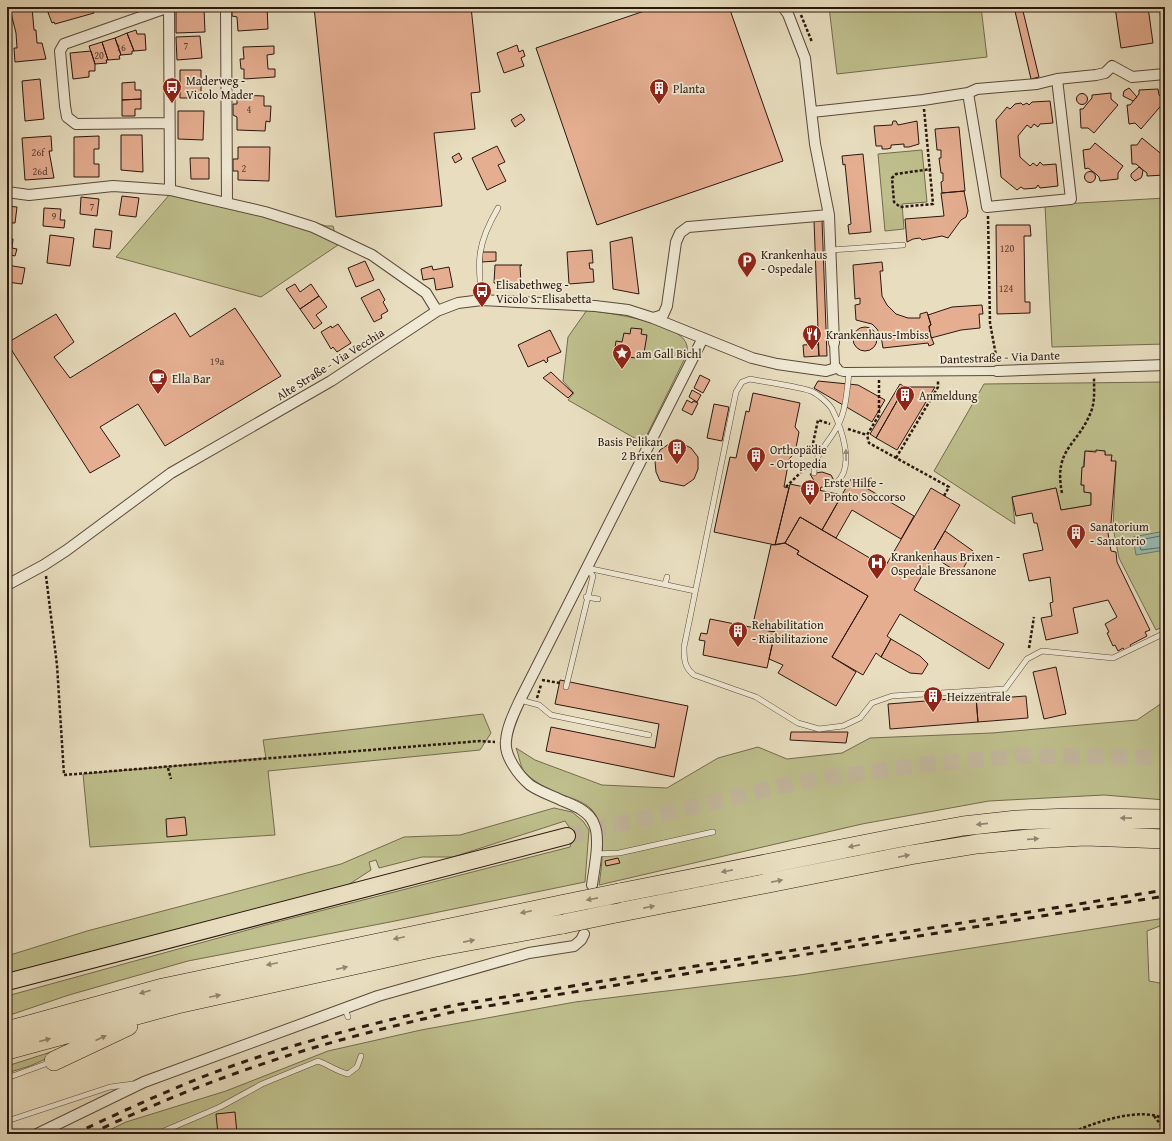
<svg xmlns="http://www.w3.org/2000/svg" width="1172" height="1141" font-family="'Gentium Book Plus',serif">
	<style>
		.green { fill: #bebf8c; stroke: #746b4e }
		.water { fill: #97bcb2; stroke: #6c7a71 }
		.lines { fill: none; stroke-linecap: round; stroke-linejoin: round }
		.shore { stroke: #616a60; stroke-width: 1 }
		.building { fill: #e5ae91; stroke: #2b170f }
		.primary-tunnel { stroke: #c2b69c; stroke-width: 16; stroke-dasharray: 16 8; stroke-linecap: butt }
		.service-casing { stroke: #5a493b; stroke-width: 6 }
		.pedestrian-casing { stroke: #5a493b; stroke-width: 10 }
		.minor-casing { stroke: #5a493b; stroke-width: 12 }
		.primary-casing { stroke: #2b170f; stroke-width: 18 }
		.motorway-casing { stroke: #2b170f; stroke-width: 20 }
		.path { stroke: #2b170f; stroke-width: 2.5; stroke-dasharray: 3 2; stroke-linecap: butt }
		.service { stroke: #f0ead5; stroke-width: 5 }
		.pedestrian { stroke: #f0ead5; stroke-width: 8 }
		.minor { stroke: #f0ead5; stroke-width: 10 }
		.primary { stroke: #e8debf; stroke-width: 16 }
		.motorway { stroke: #e8debf; stroke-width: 19 }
		.rail { stroke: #2b170f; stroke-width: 3; stroke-dasharray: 7 7; stroke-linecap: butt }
		.motorway-bridge-casing { stroke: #2b170f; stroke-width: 20; stroke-linecap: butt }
		.motorway-bridge { stroke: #e8debf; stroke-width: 19 }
		.oneway { fill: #978b7c }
		.oneway2 { fill: #938470 }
		.labels { text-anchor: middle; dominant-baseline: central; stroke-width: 3.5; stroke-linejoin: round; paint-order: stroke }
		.number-label { font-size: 10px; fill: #5a3d30 }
		.poi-label { font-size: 12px; fill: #2b170f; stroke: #f0ead5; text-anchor: start }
		.street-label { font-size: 12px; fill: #2b170f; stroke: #f0ead5 }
	</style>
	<rect width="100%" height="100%" fill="#e8debf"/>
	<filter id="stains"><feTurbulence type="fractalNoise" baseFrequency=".005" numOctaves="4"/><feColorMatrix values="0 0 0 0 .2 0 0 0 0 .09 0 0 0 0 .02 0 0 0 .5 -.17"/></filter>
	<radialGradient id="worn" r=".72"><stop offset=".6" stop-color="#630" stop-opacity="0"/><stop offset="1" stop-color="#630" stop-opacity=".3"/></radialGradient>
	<path class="green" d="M829 7H981L987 57 837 74Z
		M922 150 927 202 902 204 904 229 885 231 878 154Z
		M170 194 250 203 326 226H333L338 245 261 297 116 257Z
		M1165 198V344L1052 347 1045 205Z
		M587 310C607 313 683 322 687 346 688 350 686 354 685 358L643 443 568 400 574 393 563 381 568 337Z
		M1165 382V626L1156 630 1119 558 1113 528 1116 462 1111 461V456L1105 455V451H1085L1081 485H1084V492L1091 493V505L1061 510 1056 488 1012 497 1015 524 934 471 984 384Z
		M1165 701V800L1104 795 989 801 862 824 599 885C602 865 608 823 590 808 582 801 571 798 560 794 548 789 533 782 524 771 520 766 519 755 516 748L535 760 602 785 667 788 718 758 758 747 787 759 842 753 870 738 992 733 1137 720Z
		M483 714 491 733 480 750 268 771 275 835 90 847 83 774 266 758 263 740Z
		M554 808 572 812 583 821 589 830 585 882 390 922 188 961 69 995 7 1016V996L273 923 570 847 574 834 565 821 453 857H422L379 868 376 860 369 862 371 870 348 885 7 974V956L87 931 341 864 404 837 460 835Z
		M1165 918V924L1147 931 1149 981 1165 984V1134H101L126 1122 226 1091 328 1051 421 1030 575 1002 799 975Z
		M51 1052 52 1056 30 1066 7 1073V1066Z"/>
	<path class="water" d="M1165 531V550L1136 555 1133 537Z"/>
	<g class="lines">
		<path class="shore" d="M1165 535 1140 540 1138 541 1141 550 1165 547"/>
	</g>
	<path class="building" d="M18 7H32L34 30H36L37 43H42L46 59 15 62 14 48H17L16 33 10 9Z
		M46 7H92L94 13 55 24 54 22 52 23Z
		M232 7H267L268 29 238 31 237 17 232 16Z
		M314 7H471L480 92 471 93 475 129 434 133 442 206 336 217Z
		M656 7H729L783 161 597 225 536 48Z
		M1014 7H1022L1039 77 1031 79Z
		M1115 7H1148L1153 43 1121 48Z
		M204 9 205 32 176 33V10Z
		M136 30 137 34H145L146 50 134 51 127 33Z
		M127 33 134 51H132V54L121 55 115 38Z
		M200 36 202 58 177 60 176 37Z
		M115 38 121 55 119 56 120 59 108 60 102 42Z
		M102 42 108 60H106L107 63 95 64 89 46Z
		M517 45 519 52 523 50 525 56 521 58 524 66 504 73 497 53Z
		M274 46V54L267 55 268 69H275V77L244 79V69H241L240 59H244L243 47Z
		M91 51 95 64V71H89V77L73 79 70 53Z
		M180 70H201V98H180Z
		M40 79 44 119 25 121 22 81Z
		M135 82V90H141V99L122 100V83Z
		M1129 88 1137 97 1133 101 1123 96 1124 91Z
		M1158 89 1159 95 1165 101 1141 129 1135 123 1129 124 1127 105H1130L1139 94V90Z
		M1111 93V99L1118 105 1094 133 1088 128H1081L1080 109H1083L1086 105 1092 98V95Z
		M1076.5 99a5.5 5.5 0 1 1 11 0a5.5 5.5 0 1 1-11 0Z
		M237 95 264 96V106H271L270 122 266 121 265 131 237 130V117L233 115V104H237Z
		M141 99V109H135V116H122V100Z
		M1050 101 1053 123 1040 124 1038 127 1034 124 1031 128 1027 125 1018 136 1020 157 1030 166 1033 163 1037 166 1040 162 1043 165 1056 164 1058 186 1040 188 1038 185 1036 188 1024 189 1021 187 1017 190 1001 177 996 120 1007 107 1010 109 1015 104 1021 103 1023 105 1027 103 1029 105 1032 102Z
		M178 111H204L203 140 178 139Z
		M521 114 525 120 515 127 511 120Z
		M893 121H896L898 125 917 121 919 144 909 147H904V144L891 145V148L887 149H882V146H876L874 126 892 125Z
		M959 127 965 191 942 193 941 182 943 181V173H941L939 158H941V150H937L935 129Z
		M121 135H142L143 172 121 170Z
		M51 136 52 151H49L54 178 25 180 22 138Z
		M99 136V149H94V164H99V177H74V137Z
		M1142 138 1165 157V175L1147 176V173L1143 170 1136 164H1132L1131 145H1137Z
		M1095 143 1123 166 1118 173V179L1100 181 1099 177 1096 174 1088 168 1085 169 1083 150 1090 149Z
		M497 146 505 162 498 165 506 181 487 190 472 158Z
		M238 147H270L269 181 238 180V171H233V159H238Z
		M459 153 462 159 455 163 452 157Z
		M863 154 871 232 849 234 848 225 851 224 845 164 843 165 842 156Z
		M190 158H209V179H191Z
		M1139 167 1143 170 1142 176 1141 178 1135 181 1131 177V174Z
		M1084.5 177a5.5 5.5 0 1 1 11 0a5.5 5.5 0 1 1-11 0Z
		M964 191 968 211 966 217 961 220 948 238 942 236 922 240 920 238 913 239 907 242 905 219 944 216 941 193Z
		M122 196 139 198 136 217 119 215Z
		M81 197 99 199 97 216 80 214Z
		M7 206 17 207 15 223H7Z
		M44 208 61 209 60 220H65L64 228 43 226Z
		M814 220H822L827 356H819Z
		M996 225H1030L1031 236H1024L1025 302H1030V313L997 314Z
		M95 229 112 231 110 249 93 247Z
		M50 235 74 238 70 266 47 263Z
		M632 237 639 294 613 289 610 242Z
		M7 238 13 239 12 248 17 249 15 256 7 254Z
		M592 250 593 263H589L590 269H593L594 282 569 284 567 252Z
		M482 252H496V261L482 262Z
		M365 261 374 280 356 287 348 268Z
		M882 262 883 271H880L882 296 887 305 896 314 908 318H920V314L927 312 931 325 929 326 930 334 934 344 929 346 928 343 883 348 881 336 877 329 872 324 856 320 855 305 860 304V298L855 299 853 265Z
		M7 265 25 268 22 284 7 282Z
		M495 265H522L520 266 521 283H494Z
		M432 266 433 270 449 267 453 287 436 290 434 278 423 280 421 269Z
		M295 284 300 292 311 284 319 296 300 309 286 289Z
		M379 289 385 300 383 302 388 311 381 315 382 318 374 322 361 298Z
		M319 296 327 307 316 315 322 323 314 329 300 309Z
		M982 305 983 314H979L980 328 961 330 931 338 929 326 931 325 928 315 952 307Z
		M235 308 281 376 165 446 138 404 100 427 120 456 90 473 7 343 56 314 74 342 54 357 70 378 175 313 190 337Z
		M338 324 351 343 337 352 333 347 331 349 321 332 331 326 332 328Z
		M853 339a12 12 0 1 1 24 0a12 12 0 1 1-24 0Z
		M631 328 642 329 641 334 647 335 643 359 614 355 616 341 622 342 624 333 630 334Z
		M550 330 561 352 547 358 548 361 546 363 544 360 528 367 518 345Z
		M818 344 819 356 804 357 803 345Z
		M551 372 573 393 568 398 543 378Z
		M700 375 710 380 703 393 694 388Z
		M818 381 858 385 885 400 872 422 814 388Z
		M900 384 905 387 876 438 870 434Z
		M905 387H935L897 450 876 438Z
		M692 390 701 395 697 402 689 397Z
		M753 393 800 403 795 427 799 432 795 453 789 459 784 487 789 488 775 545 714 532 730 457 736 458 746 411 749 412Z
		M687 400 692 403 693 401 698 403 692 415 682 410Z
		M714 404 729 407 722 441 707 438Z
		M681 443 691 448 698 457V469L694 479 684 486 660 481 656 472 655 461 660 450 669 444Z
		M1096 450 1105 451V455H1112L1111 461H1116L1111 523 1113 528 1108 533 1111 551 1116 552 1117 562 1150 630 1145 632 1147 636 1130 645 1131 647 1125 651 1123 648 1118 651 1115 645 1113 646 1107 633 1109 632 1105 624 1117 617 1108 600 1073 608 1078 633 1046 640 1041 618 1052 616 1050 603 1053 602 1050 577 1029 581 1023 554 1043 550 1037 523H1034L1032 513 1016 516 1012 497 1056 488 1061 510 1091 505V493L1084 492V485H1081L1082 467H1084L1085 451 1096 452Z
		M822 472 831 475 837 486 830 488 821 487 820 491 815 490 816 484 810 474Z
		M851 479 914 516 901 539 852 510 836 538 822 530Z
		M790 484 842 495 822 530 800 517 785 543 775 545Z
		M931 488 960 505 931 555 933 556 914 590 1004 644 989 669 900 614 887 636 891 639 881 657 876 653 863 675 832 657 868 596 797 554 799 551 785 543 800 517 885 567Z
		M945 531 973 551 960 574 931 555Z
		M785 543 799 551 797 554 868 596 832 657 856 672 836 706 778 673 783 665 769 659 775 632 752 628 771 545Z
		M710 619 775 632 767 668 703 655 705 641 699 640 701 633 707 634Z
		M891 639 920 656 928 664 922 674 910 673 881 657Z
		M1056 667 1066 714 1044 719 1033 672Z
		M560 680 688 706 674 777 546 751 551 727 655 748 659 724 555 704Z
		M983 696 985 699 1026 696 1028 718 978 722 976 697Z
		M976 697 978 722 890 729 888 704Z
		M791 732H848L846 743 790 740Z
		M185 817 187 835 167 837 166 819Z
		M618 858 620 863 606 866 605 861Z
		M235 1112 237 1134H218L216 1114Z"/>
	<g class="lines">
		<path class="primary-tunnel" d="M567 836 799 782 919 765 1021 756 1165 757"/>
		<g class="service-casing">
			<path id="service" d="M831 250 903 245
				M482 300C477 260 477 244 498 208
				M814 473C814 454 829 443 837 427 846 412 847 390 849 373
				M836 483C856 467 841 427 832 409 829 404 819 395 813 392 803 387 764 382 750 379L742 382 736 392 684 647C684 659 684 667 694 675L756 697 798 723 819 729 843 726 860 718 872 703 892 696 1005 689 1027 659 1042 651 1113 658 1165 633
				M587 568 695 591
				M665 584 667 577
				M586 597 598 599
				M566 687 593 576 587 568
				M520 700 539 705 551 715 649 735
				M596 854 619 853 713 832
				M345 1009 348 1017
				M7 1078 51 1062
				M7 1121 110 1087 133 1084
				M157 1134 220 1107 262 1084 318 1061C329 1065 336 1071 348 1074L357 1067 361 1056"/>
		</g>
		<g class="pedestrian-casing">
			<path id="pedestrian" d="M1164 7 1165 17
				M834 343 835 365 840 371 844 372 997 371"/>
		</g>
		<g class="minor-casing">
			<path id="minor" d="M169 7 64 44 60 51 65 106 67 117 76 124 169 123
				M169 7 170 190
				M226 7 227 203
				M783 7 788 14 805 58 815 144 829 215 834 343
				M968 93 987 207 1071 199 1057 79
				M812 112 923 100 968 93 977 89 1037 84 1057 79 1096 75 1105 73 1112 66 1132 77 1165 74
				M7 192 29 195 113 186 170 190 265 212 313 227 372 255 426 293 437 311
				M653 318 663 315 667 306 676 242 680 233 688 227 829 215
				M997 371 1165 365
				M7 585 44 565 67 550 171 473 331 381 437 311 458 303 482 300 595 306 628 310 653 318 752 358 777 364 826 371 836 368
				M592 885C594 869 601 839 594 824 589 811 575 806 563 801 553 796 540 792 530 785 519 776 504 756 506 741 507 727 514 713 520 700L703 338
				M37 1134 144 1082 321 1017 378 996 529 953 574 946 581 940 584 934"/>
		</g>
		<g class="primary-casing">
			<path id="primary" d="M7 982 567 836"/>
		</g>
		<g class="motorway-casing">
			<path id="motorway" d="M619 893 897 838 963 826 1017 820 1071 818 1165 819
				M611 914 910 855 977 844 1030 839 1085 836 1165 839
				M7 1031 163 988 565 904
				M7 1050 177 1004 431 948 563 924
				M54 1061 128 1026"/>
		</g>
		<path class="path" d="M801 15 812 42
			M924 109 933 204 900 207 894 202 892 178 896 174 931 169
			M988 216 990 323 997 361
			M879 380V415L867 435 869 443 949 487 944 496
			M848 429 867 435
			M812 448 818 420 830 424
			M896 458 938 387V380
			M786 487 806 467
			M1062 493C1053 447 1079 446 1092 409 1095 399 1094 388 1094 378
			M46 576 57 665 64 775 480 741 495 742
			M1029 648 1034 617
			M542 680 560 683
			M537 698 541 685
			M168 768 171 779
			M1154 1116 1165 1130
			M1070 1134C1090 1123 1145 1105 1165 1120"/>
		<use href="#service" class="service"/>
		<use href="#pedestrian" class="pedestrian"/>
		<use href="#minor" class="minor"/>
		<use href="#primary" class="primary"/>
		<use href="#motorway" class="motorway"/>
		<path class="rail" d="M74 1134C119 1113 164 1092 210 1074 290 1044 372 1023 455 1005L1165 890
			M90 1134C155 1103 223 1076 293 1054 347 1037 402 1024 457 1011L1165 896"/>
		<g class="motorway-bridge-casing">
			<path id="motorway-bridge" d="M565 904 619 893
				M563 924 611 914"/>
		</g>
		<use href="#motorway-bridge" class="motorway-bridge"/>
	</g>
	<defs><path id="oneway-solid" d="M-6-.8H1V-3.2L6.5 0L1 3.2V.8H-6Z"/></defs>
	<use class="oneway" href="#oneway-solid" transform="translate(846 455) rotate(-91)"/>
	<g class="oneway2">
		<use href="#oneway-solid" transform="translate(1126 818) rotate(-179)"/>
		<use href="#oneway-solid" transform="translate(982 824) rotate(174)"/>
		<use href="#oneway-solid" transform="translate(1033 839) rotate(-4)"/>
		<use href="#oneway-solid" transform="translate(854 846) rotate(169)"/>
		<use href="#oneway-solid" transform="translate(904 856) rotate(-11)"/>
		<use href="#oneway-solid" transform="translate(727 871) rotate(169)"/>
		<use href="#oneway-solid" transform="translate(777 881) rotate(-11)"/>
		<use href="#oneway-solid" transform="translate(592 899) rotate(169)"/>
		<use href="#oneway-solid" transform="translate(649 907) rotate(-11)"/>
		<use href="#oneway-solid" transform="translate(526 912) rotate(168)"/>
		<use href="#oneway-solid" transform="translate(399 938) rotate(168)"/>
		<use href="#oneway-solid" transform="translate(469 941) rotate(-11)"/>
		<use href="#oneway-solid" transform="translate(272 964) rotate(168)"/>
		<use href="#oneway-solid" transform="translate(342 968) rotate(-13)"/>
		<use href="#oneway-solid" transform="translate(145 992) rotate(164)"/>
		<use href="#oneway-solid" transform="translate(215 996) rotate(-12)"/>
		<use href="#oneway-solid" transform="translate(101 1038) rotate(-24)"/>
		<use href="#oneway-solid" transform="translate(45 1040) rotate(-15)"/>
	</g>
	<defs>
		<g id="bus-pin" transform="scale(1)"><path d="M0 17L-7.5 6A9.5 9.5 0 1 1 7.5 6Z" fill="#8f2418" stroke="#f0ead5"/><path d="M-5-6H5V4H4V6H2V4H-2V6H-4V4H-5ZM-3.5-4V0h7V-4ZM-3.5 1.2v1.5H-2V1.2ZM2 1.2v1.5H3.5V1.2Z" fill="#fff"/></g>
		<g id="building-pin" transform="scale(1)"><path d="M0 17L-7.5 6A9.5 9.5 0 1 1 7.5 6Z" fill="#8f2418" stroke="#f0ead5"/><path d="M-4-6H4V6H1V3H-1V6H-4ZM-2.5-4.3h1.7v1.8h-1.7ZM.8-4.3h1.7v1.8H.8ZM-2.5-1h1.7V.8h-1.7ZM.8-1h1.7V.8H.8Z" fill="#fff"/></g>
		<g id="parking-pin" transform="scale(1)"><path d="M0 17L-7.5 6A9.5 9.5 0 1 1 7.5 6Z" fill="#8f2418" stroke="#f0ead5"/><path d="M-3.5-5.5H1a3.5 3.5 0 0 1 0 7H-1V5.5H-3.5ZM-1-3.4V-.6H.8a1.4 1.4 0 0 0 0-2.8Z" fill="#fff"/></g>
		<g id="restaurant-pin" transform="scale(1)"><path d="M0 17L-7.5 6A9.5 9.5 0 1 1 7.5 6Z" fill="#8f2418" stroke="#f0ead5"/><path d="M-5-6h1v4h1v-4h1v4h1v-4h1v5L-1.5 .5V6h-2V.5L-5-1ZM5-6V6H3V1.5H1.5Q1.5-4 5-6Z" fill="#fff"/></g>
		<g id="sight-pin" transform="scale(1)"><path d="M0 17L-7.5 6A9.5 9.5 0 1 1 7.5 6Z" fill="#8f2418" stroke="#f0ead5"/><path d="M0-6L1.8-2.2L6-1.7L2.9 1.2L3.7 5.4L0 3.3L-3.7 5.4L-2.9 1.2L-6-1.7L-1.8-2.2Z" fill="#fff"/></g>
		<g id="cafe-pin" transform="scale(1)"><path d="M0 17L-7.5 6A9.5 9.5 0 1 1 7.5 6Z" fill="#8f2418" stroke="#f0ead5"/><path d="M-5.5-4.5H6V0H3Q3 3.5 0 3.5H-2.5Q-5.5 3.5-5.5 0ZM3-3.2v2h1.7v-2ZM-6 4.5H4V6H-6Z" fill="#fff"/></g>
		<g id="hospital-pin" transform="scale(1)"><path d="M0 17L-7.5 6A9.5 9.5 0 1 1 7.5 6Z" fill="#8f2418" stroke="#f0ead5"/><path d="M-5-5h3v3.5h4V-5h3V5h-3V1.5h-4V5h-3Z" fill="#fff"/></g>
	</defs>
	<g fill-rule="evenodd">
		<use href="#bus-pin" x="172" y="87"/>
		<use href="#building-pin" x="659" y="88"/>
		<use href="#parking-pin" x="747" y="261"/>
		<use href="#bus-pin" x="482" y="291"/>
		<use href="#restaurant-pin" x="812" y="334"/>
		<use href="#sight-pin" x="622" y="353"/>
		<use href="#cafe-pin" x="158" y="378"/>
		<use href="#building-pin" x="905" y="395"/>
		<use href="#building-pin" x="677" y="448"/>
		<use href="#building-pin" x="756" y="456"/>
		<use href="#building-pin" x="810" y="489"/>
		<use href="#building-pin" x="1076" y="533"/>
		<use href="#hospital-pin" x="877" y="563"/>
		<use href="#building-pin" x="738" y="631"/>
		<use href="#building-pin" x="933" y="696"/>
	</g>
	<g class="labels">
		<g class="number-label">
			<text x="186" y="45">7</text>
			<text x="121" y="47">16</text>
			<text x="99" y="55">20</text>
			<text x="249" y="109">4</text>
			<text x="38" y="152">26f</text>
			<text x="244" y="168">2</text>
			<text x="40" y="171">26d</text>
			<text x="92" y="206">7</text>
			<text x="54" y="216">9</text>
			<text x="1007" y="248">120</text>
			<text x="1006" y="288">124</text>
			<text x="217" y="361">19a</text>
		</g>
		<g class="poi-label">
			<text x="186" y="80">Maderweg -<tspan x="186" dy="14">Vicolo Mader</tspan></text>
			<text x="673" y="88">Planta</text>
			<text x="761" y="254">Krankenhaus<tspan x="761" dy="14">- Ospedale</tspan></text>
			<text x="496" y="284">Elisabethweg -<tspan x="496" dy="14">Vicolo S. Elisabetta</tspan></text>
			<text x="826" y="334">Krankenhaus-Imbiss</text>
			<text x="636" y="353">am Gall Bichl</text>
			<text x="172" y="378">Ella Bar</text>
			<text x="919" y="395">Anmeldung</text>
			<text x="663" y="441" text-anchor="end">Basis Pelikan<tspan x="663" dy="14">2 Brixen</tspan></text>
			<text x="770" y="449">Orthopädie<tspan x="770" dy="14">- Ortopedia</tspan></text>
			<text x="824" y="482">Erste Hilfe -<tspan x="824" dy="14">Pronto Soccorso</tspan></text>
			<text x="1090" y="526">Sanatorium<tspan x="1090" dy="14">- Sanatorio</tspan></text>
			<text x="891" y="556">Krankenhaus Brixen -<tspan x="891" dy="14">Ospedale Bressanone</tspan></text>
			<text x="752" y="624">Rehabilitation<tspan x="752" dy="14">- Riabilitazione</tspan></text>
			<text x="947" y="696">Heizzentrale</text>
		</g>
		<g class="street-label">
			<text transform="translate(1000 357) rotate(-2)">Dantestraße - Via Dante</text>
			<text transform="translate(330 364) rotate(-32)">Alte Straße - Via Vecchia</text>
		</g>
	</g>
	<rect width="1172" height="1141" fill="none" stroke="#e8debf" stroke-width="24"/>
	<rect x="8" y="8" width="1156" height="1125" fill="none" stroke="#2b170f" stroke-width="2"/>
	<rect x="12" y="12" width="1148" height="1117" fill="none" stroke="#2b170f"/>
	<rect width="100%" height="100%" filter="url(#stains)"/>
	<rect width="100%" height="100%" fill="url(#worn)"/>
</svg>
